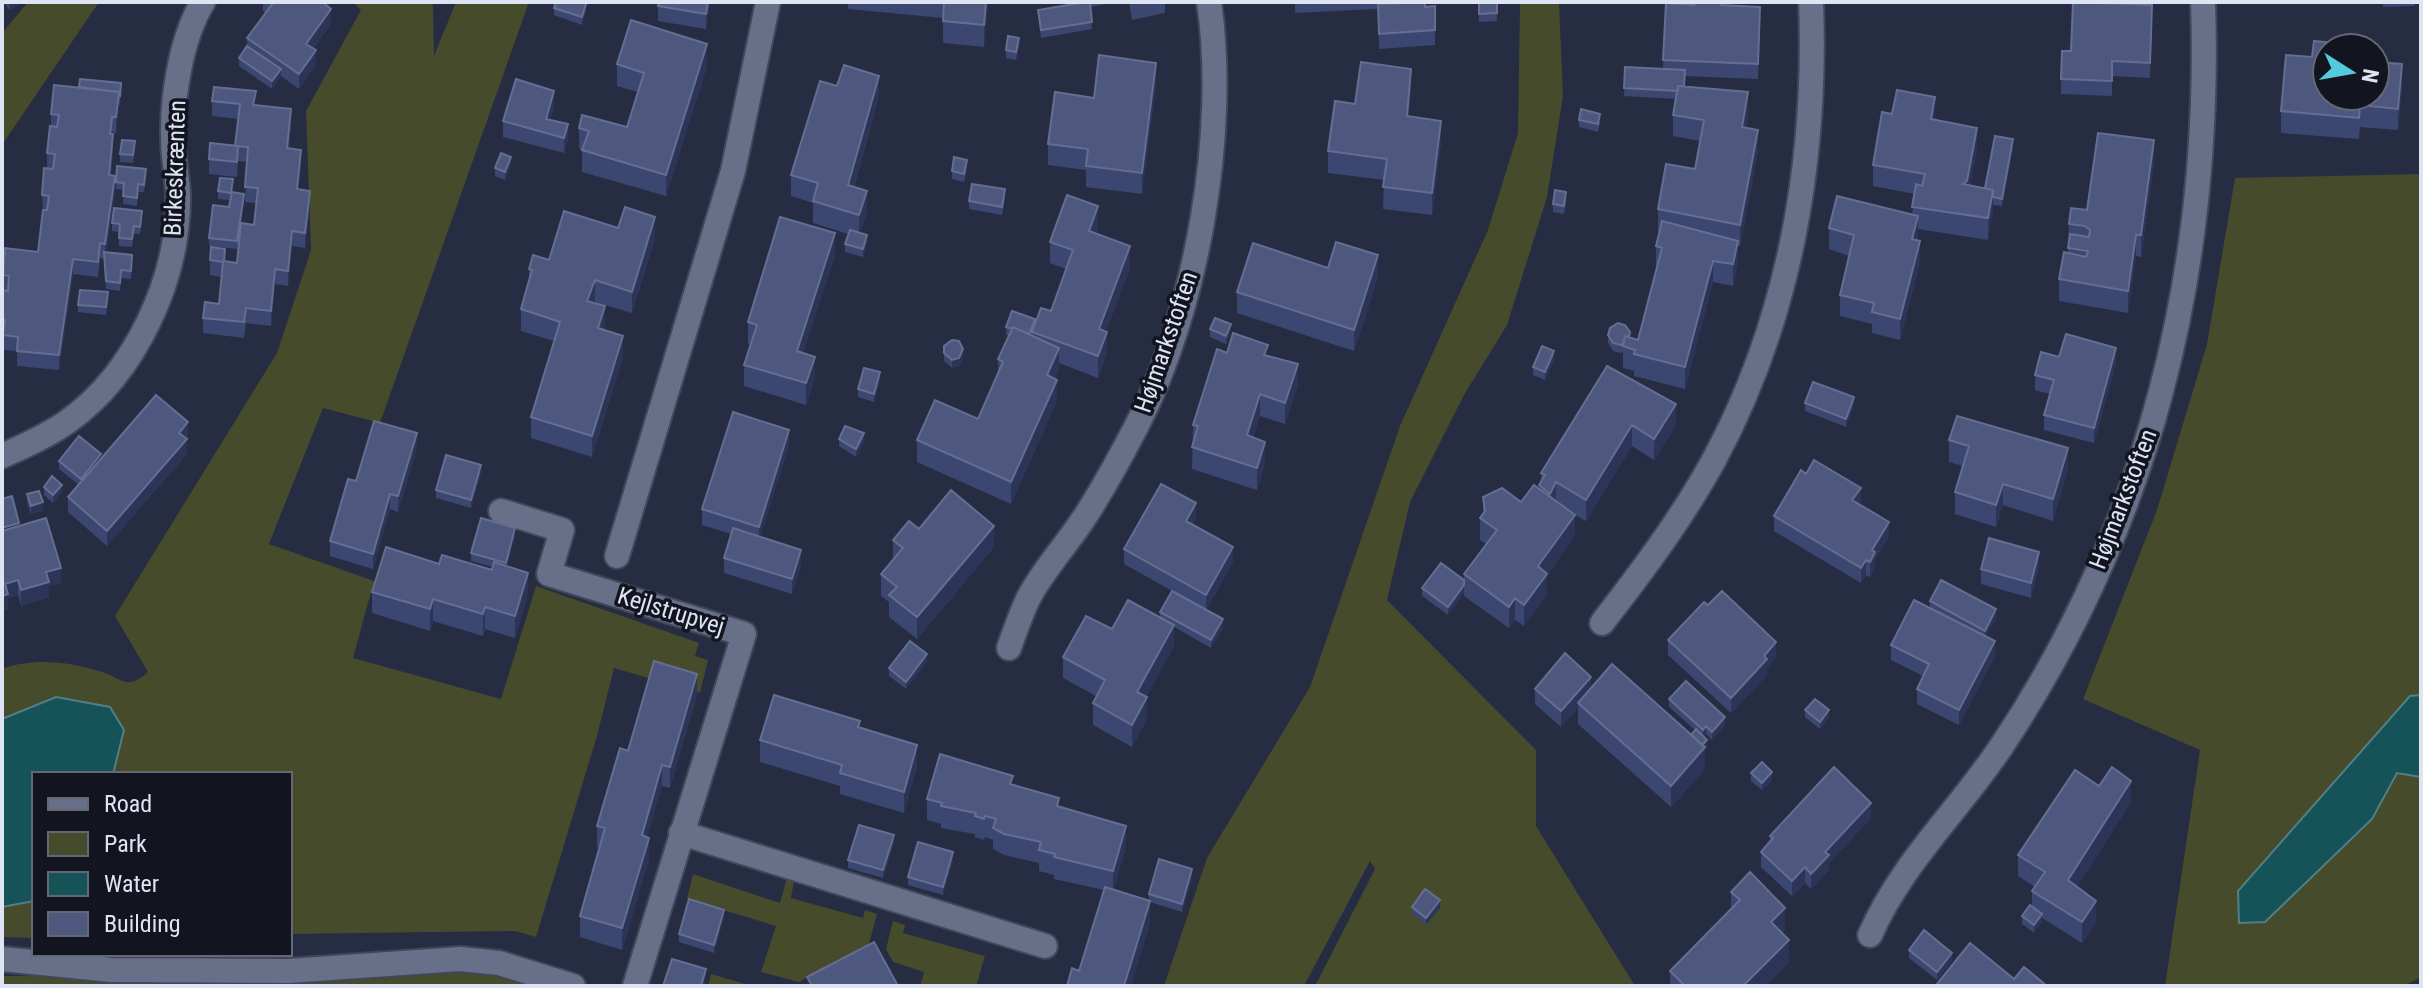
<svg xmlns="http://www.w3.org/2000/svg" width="2423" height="988" font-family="'Roboto Condensed',sans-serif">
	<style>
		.green { fill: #464b2c }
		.water { fill: #155358; stroke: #527e86; stroke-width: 2 }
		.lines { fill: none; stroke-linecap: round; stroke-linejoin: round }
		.minor-casing { stroke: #414658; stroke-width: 28 }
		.minor { stroke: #676f89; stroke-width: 24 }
		.wall { fill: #3c4771 }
		.shaded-wall { fill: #2c3558 }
		.building { fill: #4e587f; stroke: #646e91; stroke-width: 2 }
		.labels { text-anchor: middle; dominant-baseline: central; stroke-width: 7; stroke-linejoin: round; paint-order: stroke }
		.street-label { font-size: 24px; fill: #dfe4f2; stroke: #12151f }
	</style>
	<rect width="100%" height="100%" fill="#262c42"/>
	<path class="green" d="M28 2H99L2 145V33Z
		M353 2H428L433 5 434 56 456 2H529L380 423 323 408 269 544 374 581 353 658 501 699 536 586 699 643 695 656 708 660 700 693 614 668 597 736 536 937 515 931 290 934V774H34V938L2 937V669C33 657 71 662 102 672 110 674 118 680 126 682 135 683 141 678 148 672L115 616 277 353 311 250 306 111 361 10Z
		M1520 2H1559L1563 96 1547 197 1507 325 1464 395 1410 502 1387 600 1536 750V826L1635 986H1315L1375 869 1370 861 1304 986H1164L1207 858 1310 687 1400 426 1488 230 1518 133Z
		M2421 174V977L2404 986H2165L2200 750 2083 699 2157 510 2207 344 2235 178Z
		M693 874 780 903 788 874 795 875 791 898 863 918 865 910 877 914 869 944 799 982 761 972 776 926 687 899Z
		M893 921 905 925 903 933 985 956 976 986H920L924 972 893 962 886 949Z
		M435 970 509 974 538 986H2V976L383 978Z
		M711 974 752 986H708Z"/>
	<path class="water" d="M2421 695V777L2397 773 2372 819 2265 922 2239 923 2238 891 2410 696Z
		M56 697 110 707 124 730 113 774H34V901L2 907V719Z"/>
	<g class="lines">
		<g class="minor-casing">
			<path id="minor" d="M2 456C24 446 47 436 67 422 136 373 180 277 178 193 177 175 173 157 173 138 172 97 181 38 203 2
				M501 511 562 530 549 574 744 634 635 986
				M617 556 733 171 768 2
				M1602 623C1643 570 1683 517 1715 458 1790 318 1817 159 1811 2
				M1009 648C1015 631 1021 613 1029 597 1045 567 1070 541 1088 512 1105 485 1121 456 1136 427 1197 311 1228 131 1209 2
				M681 833 1045 946
				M1870 935C1901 864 1958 811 2001 747 2150 524 2212 268 2203 2
				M2 959 111 970 288 971 460 959 499 963 573 986"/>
		</g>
		<use href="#minor" class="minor"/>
	</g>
	<path class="wall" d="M5 2H22L9 10Z
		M263 2H331L329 7 331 24 313 49 316 65 299 89 281 76 272 89 239 66V58L247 47V38L265 13 263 11Z
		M710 2 706 29 658 21V6Z
		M848 2H988L984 47 943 43V18L848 9Z
		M1082 2H1119L1090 7 1092 29 1041 38 1038 10Z
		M1129 2H1165V13L1132 20Z
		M1295 2H1392V4L1435 6V45L1379 49 1378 9 1295 13Z
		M1479 2H1497V21L1479 22Z
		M1985 2H2004L1985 4Z
		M2383 2H2415V6L2383 7Z
		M1666 3 1760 7 1758 79 1685 76 1684 86 1748 114 1746 127 1758 151 1740 246H1738V262L1733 286 1713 282 1685 389 1634 376V371L1623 368V352L1621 353 1613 351 1608 343V335L1630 338 1638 340 1657 268 1656 267V246L1659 231H1658V209L1695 169 1700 141 1673 136V115L1676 99 1624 96 1625 67 1663 69Z
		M554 8 586 11 582 25 554 15Z
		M2152 20 2150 78 2112 76V96L2061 94V79L2071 51Z
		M1019 46 1016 60 1006 58V50Z
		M617 64 707 66 666 196 582 172V150L579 149V128L627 127 638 92 617 86Z
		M121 83 120 105H119L116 133 112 132 113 149 111 176 115 191 106 252 132 263 131 279 121 278 120 291 106 289 104 259 100 258 98 277 73 274 59 370 17 366V351L3 350V335H2L3 275 38 252 43 210 42 195 53 169 47 168V153L51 127V114L79 87Z
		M1156 84 1142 194 1086 187V170L1048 165V144L1094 98Z
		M2402 86 2398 130 2360 127 2359 139 2281 133V111L2327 96Z
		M1411 90 1408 116 1441 142 1432 215 1383 209 1384 180 1328 173V151L1355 104Z
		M879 97 854 187 867 212 860 233 867 242 863 257 845 252V244L848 234 813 223V203L791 196V175Z
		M212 101 256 105 291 124 289 148 301 165 298 190 310 206 305 248 292 246 288 286 275 284 271 326 246 323 244 338 203 333V318L219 304 221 277 210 275V260L237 263 240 234 237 249 209 246V238L229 207 230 200 218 199V191L232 193 244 202 241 223 254 225 256 203 245 202 247 162 238 161 237 177 209 174V159L235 146 238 119 212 116Z
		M554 106 550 120 568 139 564 153 503 137V121Z
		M1579 120 1600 122 1598 132 1579 127Z
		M1934 120 1977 149 1970 186 1985 188 2013 147 2002 206 1993 205 1988 240 1918 229 1917 241 1920 263 1900 340 1872 333V324L1840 316V295L1849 256 1829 249V228L1912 214 1915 194 1873 186V165Z
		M135 149 133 163 120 162V154Z
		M2154 162 2141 257 2136 256 2128 313 2059 301V279L2068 253 2069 224Z
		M511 165 505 180 495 176V168Z
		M967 167 964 182 952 179V171Z
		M146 177 144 192H138L137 206 123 204 124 190 116 189V182Z
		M1005 197 1002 215 969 209V201Z
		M1566 200 1564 214 1553 212V204Z
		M142 219 140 234H134L132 247 119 246V232L112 231V223Z
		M1098 228 1096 234 1130 268 1106 331 1107 353 1098 378 1059 363V369L1055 379 1057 401 1011 504 917 462V440L978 419 998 372V359L1009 335H1006V327L1035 324 1051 311 1066 269 1050 263V242Z
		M655 238 632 313 595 302 594 303 605 328 604 330 623 357 592 457 531 438V417L554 341 521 331V309L529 282V269L549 260Z
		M835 255 803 353 815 378 806 405 744 386V365L751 345 748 344V322Z
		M1328 268 1378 277 1354 351 1237 313V292Z
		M108 300 106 315 78 312V305Z
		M1210 329 1231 332 1226 344 1210 337Z
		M944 353 963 357 959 366 952 368 944 361Z
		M1227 353 1268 356 1298 385 1285 424 1260 416 1253 438 1265 463 1257 490 1192 469 1193 425Z
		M1554 359 1545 380 1533 375V367Z
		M2116 363 2094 443 2044 430V415L2050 394 2035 390V375Z
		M1607 366 1676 425 1654 460 1632 446 1586 521 1575 515V536L1547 575V595L1524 626 1515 620 1509 628 1464 596V593L1448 615 1422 596V588L1464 580V574L1486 544 1480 540V518L1483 514V497L1521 502 1539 489 1541 482V473Z
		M880 380 874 402 858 397V389Z
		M1805 403 1854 404 1846 427 1805 411Z
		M188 437 186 439 187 454 107 546 68 512V497L79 485 59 469V461L101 459Z
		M839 439 864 441 856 457 839 446Z
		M1949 440 2068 469 2053 521 2003 505 1996 527 1955 514V492L1963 466 1949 462Z
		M789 445 760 537 801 565 792 594 724 573V558L731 534 702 525V509Z
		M417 448 398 512 390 509 373 569 330 556V541L356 481Z
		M481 473 471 508 436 498V490Z
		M44 487 62 492 53 503 44 495Z
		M27 494 43 510 31 514 27 502Z
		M2 499 19 526 61 583 49 586V597L21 606 18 595 8 598V609L2 611Z
		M1861 503 1859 504 1889 537 1875 559V567L1870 577 1866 575 1861 583 1774 531V516Z
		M1196 518 1192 525 1233 562 1206 610 1223 627 1211 648 1174 627V646L1146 697 1147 719 1132 747 1093 725V703L1096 696 1063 678V657L1112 629 1160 617V612L1185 598 1124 564V549Z
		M919 529 994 547 917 639 889 617V602L881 596V574L893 560V540Z
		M515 536 507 566 528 594 515 638 485 629 483 636 433 621 430 631 372 613V592L439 564 492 570 493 567 471 561V553Z
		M2039 567 2031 598 1981 584V569Z
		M1930 601 1996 617 1986 636 1995 656 1959 725 1917 704V689L1923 676 1891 660V645L1930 608Z
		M1668 640 1776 657 1767 668V675L1731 713 1668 655Z
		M927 662 906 689 889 676V668Z
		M1591 687 1691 735 1695 730 1669 707V699L1725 725 1712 740 1706 734 1703 737 1707 748 1705 750V769L1671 807 1578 724V708L1561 727 1535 704V689Z
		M697 695 670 788 662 786 647 837 649 859 622 950 580 937V916L600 848 597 847V826L628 751Z
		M1805 710 1829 718 1820 729 1805 717Z
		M860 728 917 766 904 813 840 794V786L760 762V740Z
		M1751 773 1772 780 1762 790 1751 781Z
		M1013 785 1059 807 1126 848 1113 890 1149 901V894L1192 877 1182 912 1150 902V923L1131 986H1067L1079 971 1104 890 1054 879V875L1039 871V863L1004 855 993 849V840L985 837 984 840 975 837V834L941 828V824L927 820V799Z
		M2099 786 2131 802 2077 887 2096 922 2082 943 2042 918V922L2034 933 2022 924V916L2032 907V891L2035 887 2018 876V855Z
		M1871 818 1829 863V870L1811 889 1805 883 1792 896 1761 867V852L1770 842V836Z
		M894 843 883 878 848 868V860Z
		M953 860 943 895 908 885V877Z
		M1731 892 1785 929 1782 933 1789 962 1765 986H1670V971L1731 910Z
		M1412 907 1440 908 1426 925 1412 914Z
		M724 917 714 953 679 942V934Z
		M1909 950 1952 961 1937 980 1909 958Z"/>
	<path class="shaded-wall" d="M2 2H4V27L2 28Z
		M9 2H22L9 10Z
		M322 2H331V4L322 17Z
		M708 2H710L706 29V14Z
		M986 2H988L984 47V25Z
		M586 4V11L582 25V17Z
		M331 9V24L306 59V44Z
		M707 44V66L666 196V175Z
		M316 50V65L299 89V74Z
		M1156 63V84L1142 194V173Z
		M2402 64V86L2398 130V109Z
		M281 69V77L272 89V81Z
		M1411 69V90L1407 138V116Z
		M879 76V97L848 206V185Z
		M554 91V106L546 134V119Z
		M119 92V107L116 133V117Z
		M1748 92V114L1742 148V127Z
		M1935 97V118L1931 141V119Z
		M291 109V124L287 163V148Z
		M1441 121V142L1432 215V193Z
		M568 124V139L564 153V138Z
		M1977 128V149L1967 203 1963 184Z
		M1758 130V151L1740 246V225Z
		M113 134V149L109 191V175Z
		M2013 139V147L2002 206V199Z
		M2154 140V162L2141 257V235Z
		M301 150V165L297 204V189Z
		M511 157V165L505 180V172Z
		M115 176V191L105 259V244Z
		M1993 190V211L1988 240V218Z
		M310 191V206L305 248V233Z
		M867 191V212L859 237V215Z
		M1098 206V228L1089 253V231Z
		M1918 216V238L1912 261V239Z
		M655 217V238L632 313V292Z
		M292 231V246L288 286V271Z
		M835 233V255L797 373V351Z
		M867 235V242L863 257V249Z
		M2136 235V256L2128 313V291Z
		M1738 241V262L1733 286V264Z
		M1920 241V263L1900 340V319Z
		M1130 246V268L1099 351V329Z
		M1378 255V277L1354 351V330Z
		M73 259V274L59 370V355Z
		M1713 261V282L1685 389V367Z
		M275 269V284L271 326V311Z
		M595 280V302L587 323V301Z
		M605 306V328L598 349V328Z
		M1231 324V332L1226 344V336Z
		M1107 332V353L1098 378V356Z
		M623 336V357L592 457V436Z
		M1059 348V369L1047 397V375Z
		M2116 348V363L2094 443V428Z
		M963 349V357L959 366 952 368V360Z
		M1554 351V359L1545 380V372Z
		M815 357V378L806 405V383Z
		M1298 364V385L1285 424V403Z
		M880 372V380L874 402V394Z
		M1057 380V401L1011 504V482Z
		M1260 394V416L1247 457V435Z
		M1854 397V404L1846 427V419Z
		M1676 404V425L1654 460V439Z
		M188 422V437L179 448V433Z
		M1632 425V446L1586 521V500Z
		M789 430V445L759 542V527Z
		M417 433V448L398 512V496Z
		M864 433V441L856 457V449Z
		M187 439V454L107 546V531Z
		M1265 442V463L1257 490V468Z
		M2068 448V469L2053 521V499Z
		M101 454V462L81 487V479Z
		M481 465V473L471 508V500Z
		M1556 482V503L1550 515V494Z
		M2003 484V505L1996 527V505Z
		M62 485V492L53 503V495Z
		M1861 488V503L1852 515V500Z
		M390 494V509L373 569V554Z
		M43 502V510L31 514V506Z
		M1196 503V518L1186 536V521Z
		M1575 515V536L1547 575V595L1524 626V605L1538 566Z
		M1889 522V537L1875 559V567L1870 577V562L1872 550Z
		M19 523V531L2 536V528Z
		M994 526V547L917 639V617Z
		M515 528V536L506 571V563Z
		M1233 547V562L1206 610V595Z
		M801 550V565L792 594V579Z
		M2039 552V567L2031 598V583Z
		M1866 560V575L1861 583V568Z
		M61 568V583L49 586V597L21 606V590L46 572Z
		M528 573V594L515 638V616Z
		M18 580V595L8 598V609L2 611V596L5 584Z
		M1464 585V593L1448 615V607Z
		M1515 598V620L1509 628V607Z
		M433 599V621L430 631V609Z
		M485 607V629L483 636V614Z
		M1996 609V617L1985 638V631Z
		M1223 619V627L1211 648V640Z
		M1174 625V646L1137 714V692Z
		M1995 641V656L1959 725V710Z
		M1776 642V657L1767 668V675L1731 713V698Z
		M927 654V662L906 689V682Z
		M697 674V695L670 788V767Z
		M1591 677V692L1578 703V708L1561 727V711Z
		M1147 697V719L1132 747V725Z
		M1829 710V718L1820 729V722Z
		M1725 717V725L1712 740V732Z
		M1706 726V734L1703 737V730Z
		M1707 740V748L1705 750V769L1671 807V786L1697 750Z
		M917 745V766L904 813V792Z
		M662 765V786L642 857V835Z
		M1772 772V780L1762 790V783Z
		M2131 781V802L2068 902V880Z
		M1871 803V818L1829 863V870L1811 889V874L1825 852Z
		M1126 826V848L1113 892V871Z
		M894 835V843L883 878V870Z
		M649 838V859L622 950V928Z
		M953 852V860L943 895V887Z
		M1805 867V883L1792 896V881Z
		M1192 869V877L1182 912V904Z
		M1440 900V908L1426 925V918Z
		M1150 901V923L1131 986H1124Z
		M2096 901V922L2082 943V922Z
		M1785 908V929L1771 944V922Z
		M724 910V917L714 953V945Z
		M2042 914V922L2034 933V925Z
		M1789 940V962L1765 986H1743Z
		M1952 953V961L1937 980V972Z
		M706 969V977L704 986H701Z"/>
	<path class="building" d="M271 2H322L331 9 306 44 316 50 299 74 247 38 273 3Z
		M556 2H581L586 4 582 17 554 8Z
		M659 2H708L706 14 658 6Z
		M944 2H986L984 25 943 21Z
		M1086 2H1090L1092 22 1041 30 1038 10Z
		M1425 2V7L1435 6V30L1379 34 1378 4Z
		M1479 2H1497V13L1479 14Z
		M1694 2H1722L1721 5 1760 7 1758 64 1663 60 1666 3 1694 5Z
		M2073 2 2152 5 2150 63 2112 61V81L2061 79 2062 51H2071Z
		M631 20 707 44 666 175 582 150 589 131 579 128 582 115 627 127 644 73 617 64Z
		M1008 36 1019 38 1016 52 1006 50Z
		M2314 41 2348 44V48H2327V96H2375V62L2402 64 2398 109 2360 105 2359 118 2281 111 2286 55 2312 57Z
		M247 46 281 69 272 81 239 58Z
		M1099 55 1156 63 1142 173 1086 166 1088 149 1048 144 1055 92 1094 98Z
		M1361 62 1411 69 1407 116 1441 121 1432 193 1383 187 1387 159 1328 151 1335 101 1355 104Z
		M844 65 879 76 848 185 867 191 859 215 813 201 818 183 791 175 820 81 837 86Z
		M1625 67 1685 70 1684 86H1678V91L1624 88Z
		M80 79 121 83 120 97 119 92 79 87Z
		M516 79 554 91 546 119 568 124 564 138 503 121Z
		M54 85 119 92 116 117H112L110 134H113L109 175 115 176 105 244 100 243 98 262 73 259 59 355 17 351 18 337 3 335 5 320H2V290L8 291 9 276 3 275 5 248 38 252 43 210H47L49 196 42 195 44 168 53 169 55 154 47 153 50 126 57 127 59 115 51 114Z
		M1678 86 1748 92 1742 127 1758 130 1740 225 1658 209 1666 164 1695 169 1704 120 1673 115Z
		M214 87 256 91 253 105 291 109 287 148 301 150 297 189 310 191 305 233 292 231 288 271 275 269 271 311 246 308 244 322 203 318 205 302 219 304 223 262 210 260 211 247 225 249 224 261 237 263 241 223 254 225 258 188 245 187 248 147 235 146 240 104 212 101Z
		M1897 90 1935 97 1931 119 1977 128 1967 181 1963 184 1993 190 1988 218 1912 207 1916 184 1922 186 1925 174 1873 165 1882 112 1892 114Z
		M1581 109 1600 114 1598 124 1579 120Z
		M2098 133 2154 140 2141 235H2136L2128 291 2059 279 2064 252 2086 257 2088 251 2068 248 2070 234 2089 237 2090 230 2085 226 2069 224 2071 208 2087 210Z
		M1995 136 2013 139 2002 199 1993 197V190L1985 188Z
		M122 140 135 141 133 155 120 154Z
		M210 143 238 146 237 162 209 159Z
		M501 153 511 157 505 172 495 168Z
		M954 157 967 160 964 174 952 171Z
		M117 166 146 169 144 185 138 184 137 198 123 196 124 183 116 182Z
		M220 178 233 179 231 193 218 191Z
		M972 184 1005 189 1002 207 969 201Z
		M1555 190 1566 192 1564 206 1553 204Z
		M232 192 244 194 237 241 209 238 213 205 229 207Z
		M1067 195 1098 206 1089 231 1130 246 1099 329 1107 332 1098 356 1032 332 1041 308 1051 311 1073 250 1050 242Z
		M1837 196 1918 216 1912 239 1920 241 1900 319 1872 312 1874 303 1840 295 1854 235 1829 228Z
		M625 207 655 217 632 292 595 280 587 301 605 306 598 328 623 336 592 436 531 417 560 322 521 309 532 270 529 269 533 255 549 260 564 211 618 228Z
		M114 208 142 211 140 227 134 226 132 239 119 238 120 224 112 223Z
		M780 217 835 233 797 351 815 357 806 383 744 365 757 325 748 322Z
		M1662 221 1738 241 1733 264 1713 261 1685 367 1634 354 1635 350 1623 346 1625 336 1638 340 1662 248 1656 246Z
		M850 230 867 235 863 249 845 244Z
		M1336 242 1378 255 1354 330 1237 292 1253 243 1328 268Z
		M104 252 132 255 131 271 121 270 120 283 106 281Z
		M80 290 108 292 106 307 78 305Z
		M1012 311 1035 319 1029 334 1013 327 1012 329 1006 327Z
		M1215 318 1231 324 1226 336 1210 329Z
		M1618 323 1625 325 1630 332 1629 337 1625 336 1623 344 1621 345 1613 343 1608 335 1610 328Z
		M1013 327 1059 348 1047 375 1057 380 1011 482 917 440 935 400 978 419 1003 362 998 359Z
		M1233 333 1268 345 1264 355 1298 364 1285 403 1260 394 1247 435 1265 442 1257 468 1192 447 1198 426 1193 425 1217 349 1227 353Z
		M2066 334 2116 348 2094 428 2044 415 2054 380 2035 375 2041 352 2059 357Z
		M952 340 959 341 963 349 959 358 952 360 944 353V346Z
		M1542 346 1554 351 1545 372 1533 367Z
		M1607 366 1676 404 1654 439 1632 425 1586 500 1556 482 1550 494 1539 485 1545 475 1541 473Z
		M864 368 880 372 874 394 858 389Z
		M1813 382 1854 397 1846 419 1805 403Z
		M156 395 188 422 179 433 187 439 107 531 68 497Z
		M733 412 789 430 759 527 702 509Z
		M1957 416 2068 448 2053 499 2003 484 1996 505 1955 492 1969 446 1949 440Z
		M374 421 417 433 398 496 390 494 373 554 330 541 348 479 356 481Z
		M845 426 864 433 856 449 839 439Z
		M79 436 101 454 81 479 59 461Z
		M446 455 481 465 471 500 436 490Z
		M1814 460 1861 488 1852 500 1889 522 1872 550 1875 552 1870 562 1866 560 1861 568 1774 516 1801 470 1806 474Z
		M52 476 62 485 53 495 44 487Z
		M1161 484 1196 503 1186 521 1233 547 1206 595 1124 549Z
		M1534 485 1575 515 1538 566 1547 574 1524 605 1515 598 1509 607 1464 574 1497 530 1480 518 1485 511 1483 497 1502 488 1521 502Z
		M951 490 994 526 917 617 889 595 897 587 881 574 903 548 893 540 909 521 919 529Z
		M39 491 43 502 31 506 27 494Z
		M12 496 19 523 2 528V499Z
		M46 518 61 568 46 572 49 582 21 590 18 580 5 584 8 594 2 596V531Z
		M481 518 515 528 506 563 471 553Z
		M733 528 801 550 792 579 724 558Z
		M1989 538 2039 552 2031 583 1981 569Z
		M386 547 439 564 442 555 492 570 494 562 528 573 515 616 485 607 483 614 433 599 430 609 372 592Z
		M1441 563 1464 580V585L1448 607 1422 588Z
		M1941 580 1996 609 1985 631 1930 601Z
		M1172 591 1223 619 1211 640 1160 612Z
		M1722 591 1776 642 1764 656 1767 659 1731 698 1668 640 1704 602 1708 605Z
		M1128 600 1174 625 1137 692 1147 697 1132 725 1093 703 1105 680 1063 657 1086 616 1112 629Z
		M1914 600 1995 641 1959 710 1917 689 1929 664 1891 645Z
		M910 641 927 654 906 682 889 668Z
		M1565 653 1591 677 1561 711 1535 689Z
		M654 661 697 674 670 767 662 765 642 835 649 838 622 928 580 916 605 828 597 826 620 748 628 751Z
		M1612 664 1705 747 1671 786 1578 703Z
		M1686 681 1725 717 1712 732 1706 726 1703 730 1669 699Z
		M774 695 860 721 858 727 917 745 904 792 840 773 842 765 760 740Z
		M1815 699 1829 710 1820 722 1805 710Z
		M1696 729 1707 740 1702 745 1691 735Z
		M940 754 1013 776 1010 784 1059 798 1057 806 1126 826 1113 871 1054 857 1055 854 1039 850 1041 842 1004 834 993 828 996 819 985 816 984 819 975 816 976 813 941 806 942 803 927 799Z
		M1762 762 1772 772 1762 783 1751 773Z
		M1834 767 1871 803 1825 852 1829 855 1811 874 1805 867 1792 881 1761 852 1773 838 1770 836Z
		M2112 767 2131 781 2068 880 2096 901 2082 922 2032 891 2045 872 2018 855 2075 770 2099 786Z
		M859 825 894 835 883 870 848 860Z
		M918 842 953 852 943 887 908 877Z
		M1159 859 1192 869 1182 904 1149 894Z
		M1750 872 1785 908 1771 922 1789 940 1743 986H1685L1670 971 1740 900 1731 892Z
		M1105 887 1150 901 1124 986 1115 985V986H1067L1072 968 1079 971Z
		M1425 889 1440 900 1426 918 1412 907Z
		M689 899 724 910 714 945 679 934Z
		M2030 905 2042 914 2034 925 2022 916Z
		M1924 930 1952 953 1937 972 1909 950Z
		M874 942 898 986H812L807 977Z
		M1970 943 2014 979 2024 967 2047 986H1940L1937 984Z
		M672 959 706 969 701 986H663Z"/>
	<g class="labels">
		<g class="street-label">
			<text transform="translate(175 168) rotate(-88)">Birkeskrænten</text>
			<text transform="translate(1166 342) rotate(-71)">Højmarkstoften</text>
			<text transform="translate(2123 499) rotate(-69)">Højmarkstoften</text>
			<text transform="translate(671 611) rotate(17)">Kejlstrupvej</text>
		</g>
	</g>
	<rect width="2423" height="988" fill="none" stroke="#dfe4f2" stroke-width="8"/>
	<rect x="32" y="772" width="260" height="184" fill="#12151f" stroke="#646873" stroke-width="2"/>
	<rect x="48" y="798" width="40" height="12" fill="#676f89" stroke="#646873" stroke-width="2"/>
	<text x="104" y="812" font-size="24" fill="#dfe4f2">Road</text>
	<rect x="48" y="832" width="40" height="24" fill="#464b2c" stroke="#646873" stroke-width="2"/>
	<text x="104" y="852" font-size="24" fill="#dfe4f2">Park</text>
	<rect x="48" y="872" width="40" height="24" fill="#155358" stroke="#646873" stroke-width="2"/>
	<text x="104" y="892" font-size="24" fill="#dfe4f2">Water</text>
	<rect x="48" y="912" width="40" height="24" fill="#4e587f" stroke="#646873" stroke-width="2"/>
	<text x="104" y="932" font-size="24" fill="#dfe4f2">Building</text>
	<g transform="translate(2351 72) rotate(101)"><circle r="38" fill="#12151f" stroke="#646873" stroke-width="2"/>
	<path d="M0-6L14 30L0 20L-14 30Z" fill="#54cadd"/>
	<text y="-12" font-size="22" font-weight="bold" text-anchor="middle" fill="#dfe4f2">N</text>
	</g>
</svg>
